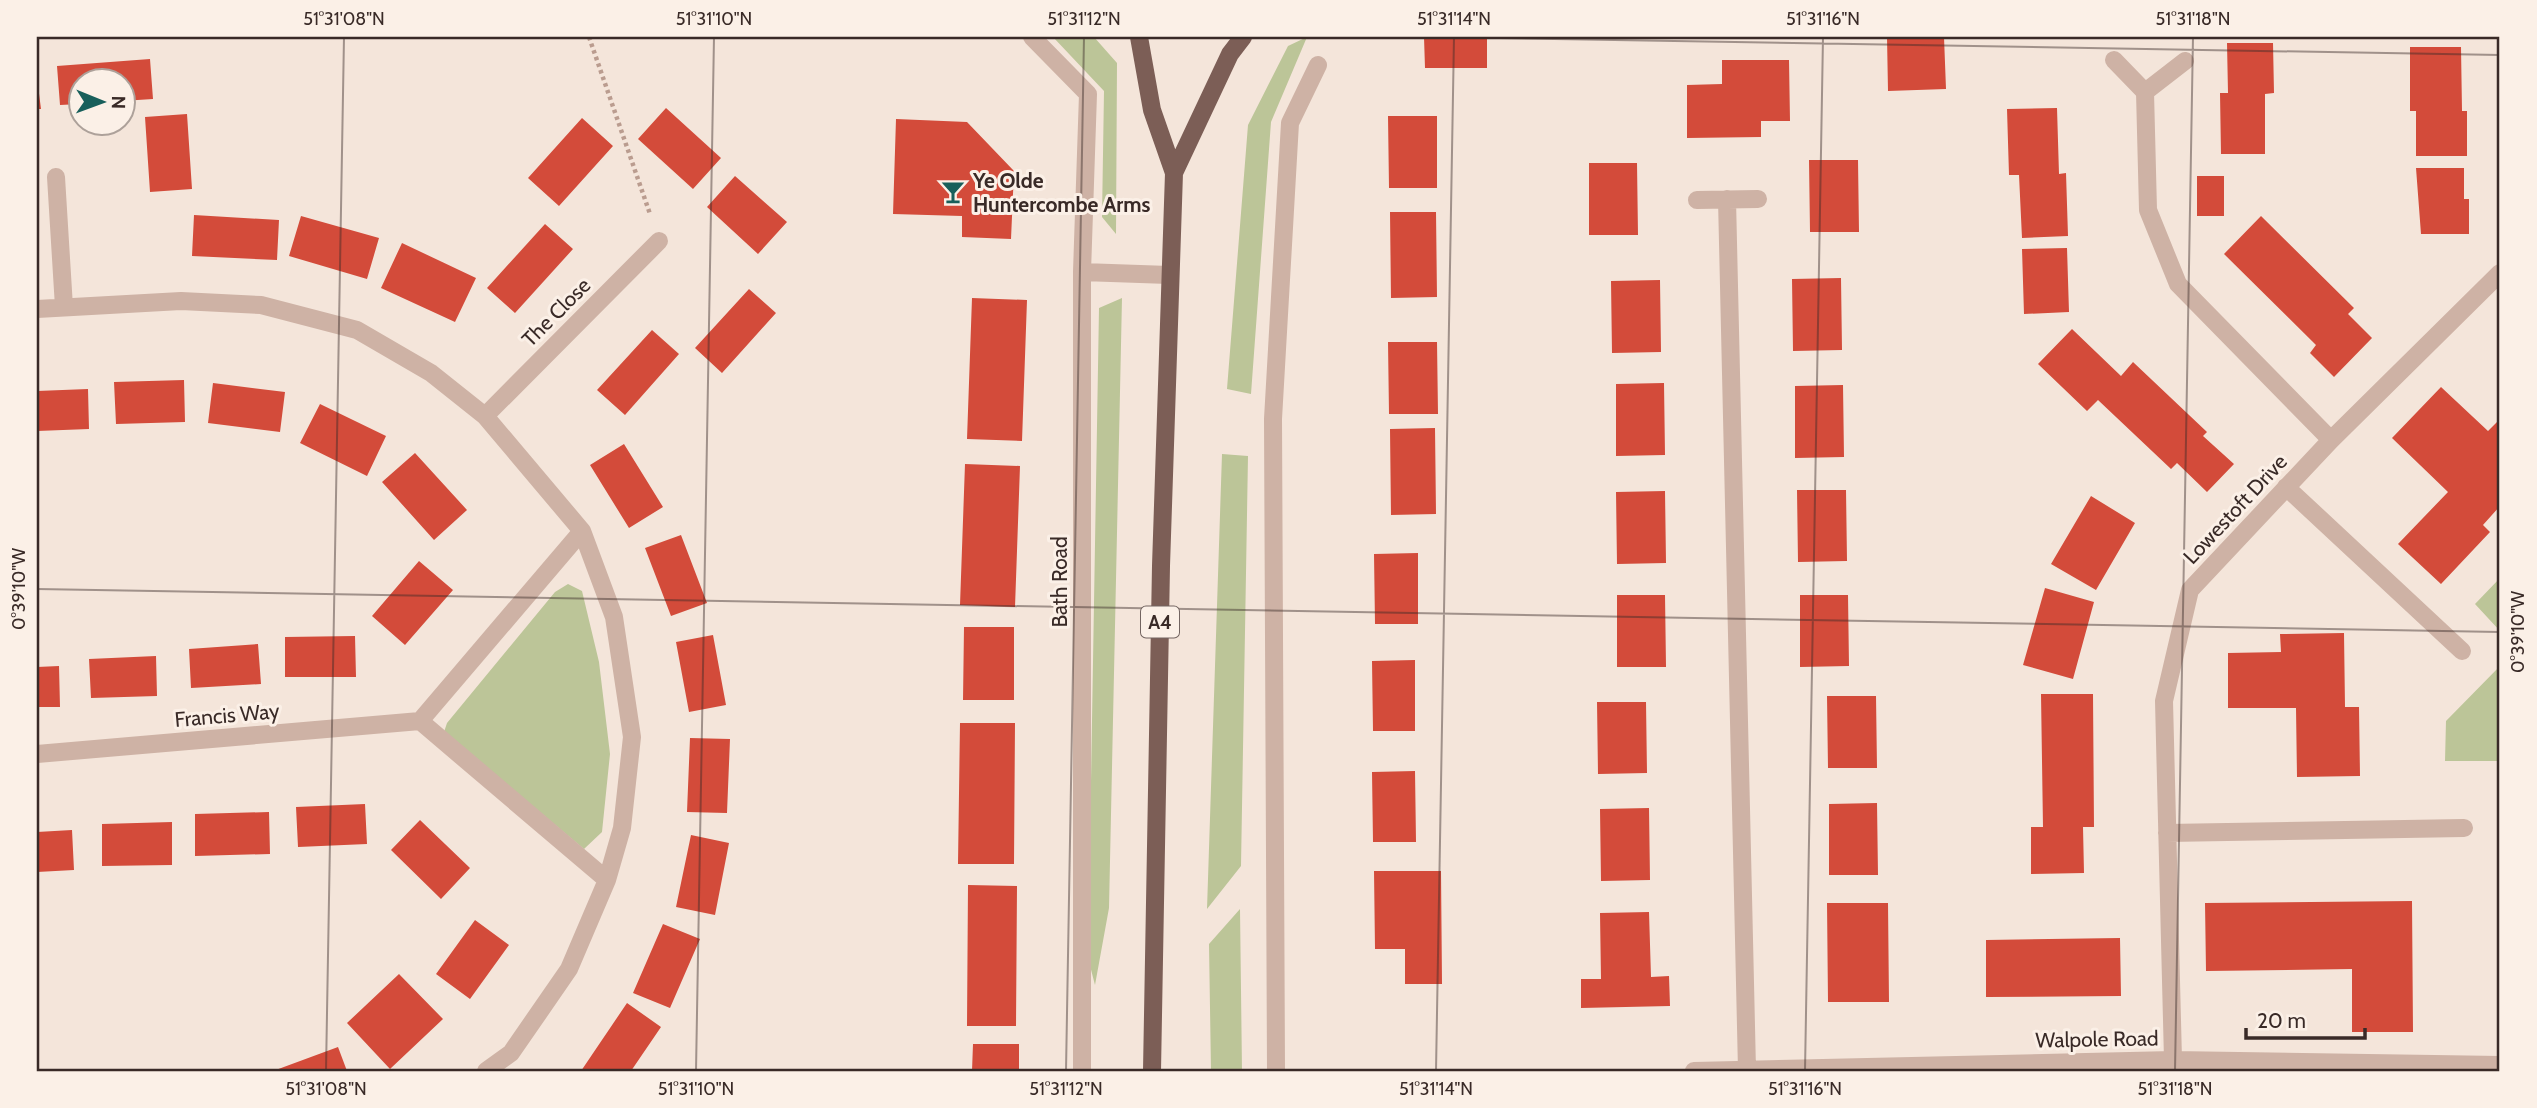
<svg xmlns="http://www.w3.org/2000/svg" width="2537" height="1108" font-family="Cabin,sans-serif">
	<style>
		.green { fill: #bcc598 }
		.building { fill: #d34b3a }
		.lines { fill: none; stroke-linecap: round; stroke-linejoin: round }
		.path { stroke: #ba9c8f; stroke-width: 4.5; stroke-dasharray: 3.5 3.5; stroke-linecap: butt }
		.minor { stroke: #ceb2a5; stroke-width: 18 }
		.major { stroke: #7c5e56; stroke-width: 18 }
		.ticks { fill: none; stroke: #392a27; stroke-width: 2; stroke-opacity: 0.45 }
		.labels { text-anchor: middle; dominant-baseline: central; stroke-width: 6; stroke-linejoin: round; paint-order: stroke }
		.shield { fill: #fbf0e7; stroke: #736561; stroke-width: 2 }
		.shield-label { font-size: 19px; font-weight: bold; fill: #392a27 }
		.poi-label { font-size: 21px; font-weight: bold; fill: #392a27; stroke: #fbf0e7; text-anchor: start }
		.street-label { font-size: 21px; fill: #392a27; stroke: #fbf0e7 }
		.neatline { fill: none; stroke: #392a27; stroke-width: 2.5 }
		.ticks-label { font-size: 18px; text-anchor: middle; fill: #392a27 }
	</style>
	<rect width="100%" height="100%" fill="#f4e5da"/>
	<path class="green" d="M1053 37H1094L1117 63 1116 234 1102 217 1104 91Z
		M1307 37 1271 122 1251 394 1227 389 1248 125 1288 46Z
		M1122 298 1109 908 1095 985 1088 958 1099 308Z
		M1222 454 1248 456 1241 866 1207 909Z
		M2500 578V631L2475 604Z
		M568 584 582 591 599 662 610 754 602 832 584 849 444 732 447 723 555 592Z
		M2500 666V761H2445L2446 721Z
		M1240 909 1242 1071H1211L1209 944Z"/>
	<path class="building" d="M1424 37H1487V68H1425Z
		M1887 37H1944L1946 89 1888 91Z
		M2227 43H2273L2274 93 2265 94V154H2221L2220 93H2228Z
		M2410 47H2461L2462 111H2467V156H2416V111H2410Z
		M150 59 153 99 122 101V80H80V104L60 105 57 66Z
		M1722 60H1789L1790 121H1761V137L1687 138V85L1722 84Z
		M37 78 41 109H37Z
		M666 108 721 158 693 189 638 139Z
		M2057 108 2059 174 2066 173 2068 236 2022 238 2019 175H2009L2007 109Z
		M187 114 192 189 150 192 145 117Z
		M1388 116H1437V188H1389Z
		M582 118 613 146 559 206 528 178Z
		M896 119 967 122 1014 171 1011 239 962 237V216L893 214Z
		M1809 160H1858L1859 232H1810Z
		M1589 163H1637L1638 235H1589Z
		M2416 168H2464V199H2469V234H2421Z
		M735 176 787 222 758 254 707 207Z
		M2197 176H2224V216H2197Z
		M1390 212H1436L1437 297 1391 298Z
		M194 215 279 220 277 260 192 256Z
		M301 216 379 238 367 279 289 256Z
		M2261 216 2354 308 2348 314 2372 338 2334 377 2310 353 2316 345 2224 254Z
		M545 224 573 249 515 313 487 288Z
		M402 243 476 278 455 322 381 288Z
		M2067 248 2069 312 2024 314 2022 249Z
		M1841 278 1842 350 1793 351 1792 279Z
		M1660 280 1661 352 1612 353 1611 281Z
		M749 289 776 313 722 373 695 348Z
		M972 298 1027 300 1022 441 967 439Z
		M2072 329 2121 376 2133 362 2207 432 2203 436 2234 464 2207 492 2177 463 2171 469 2098 400 2087 411 2038 364Z
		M652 330 679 354 625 415 597 390Z
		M1388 342H1437L1438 414H1389Z
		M184 380 185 422 116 424 114 382Z
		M213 383 285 392 280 432 208 423Z
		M1664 383 1665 455 1616 456V384Z
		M1843 385 1844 457 1795 458V386Z
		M2441 387 2488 431 2497 422 2500 425V506L2483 525 2490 532 2441 584 2398 544 2448 492 2392 438Z
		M88 389 89 429 37 431V391Z
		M320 404 386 436 367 476 300 443Z
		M1435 428 1436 514 1391 515 1390 429Z
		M624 444 663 507 629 528 590 465Z
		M415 453 467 510 434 540 382 482Z
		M965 464 1020 466 1015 607 960 605Z
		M1797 490H1846L1847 561 1798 562Z
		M1665 491 1666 563 1617 564 1616 492Z
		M2091 496 2135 523 2096 590 2051 564Z
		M681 535 707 603 671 616 645 548Z
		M1418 553V624H1375L1374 554Z
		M419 561 453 590 405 645 372 616Z
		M2045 588 2094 602 2073 679 2023 665Z
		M1617 595H1665L1666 667H1617Z
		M1800 595H1848L1849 666 1800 667Z
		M964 627H1014V700H963Z
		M2344 633 2345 707H2359L2360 776 2297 777 2296 708H2228V653L2281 652 2280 634Z
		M713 635 726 705 689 712 676 642Z
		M355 636 356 677H285V637Z
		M258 644 261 684 191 688 189 649Z
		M156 656 157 696 91 698 89 659Z
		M1415 660V731H1373L1372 661Z
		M59 666 60 707H37V667Z
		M2041 694H2093L2094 827H2083L2084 873 2031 874V827H2043Z
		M1827 696H1876L1877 768H1828Z
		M1597 702H1646L1647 773 1598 774Z
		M960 723H1015L1014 864H958Z
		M690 738 730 739 727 813 687 812Z
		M1415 771 1416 842H1373L1372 772Z
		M1877 803 1878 875H1829V804Z
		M365 804 367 844 298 847 296 807Z
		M1649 808 1650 880 1601 881 1600 809Z
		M269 812 270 854 195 856V814Z
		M420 820 470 868 441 899 391 850Z
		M172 822V865L102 866V824Z
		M72 830 74 870 37 872V832Z
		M691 835 729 843 715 915 676 907Z
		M1374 871H1441L1442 984H1405V949H1375Z
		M968 885 1017 886 1016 1026H967Z
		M2412 901 2413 1032H2352V969L2206 971 2205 903Z
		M1827 903H1888L1889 1002H1828Z
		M1649 912 1651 977 1669 976 1670 1006 1581 1008V979H1601L1600 913Z
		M475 920 509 945 470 999 436 974Z
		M663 924 700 939 670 1008 633 993Z
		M2120 938 2121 996 1986 997V940Z
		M399 974 443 1019 390 1069 347 1023Z
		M627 1003 661 1027 631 1071H581Z
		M973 1044H1019V1071H972Z
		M338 1047 347 1071H273Z"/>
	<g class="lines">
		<path class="path" d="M589 37 650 214"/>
		<path class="minor" d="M1032 37 1088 94 1082 272V1071
			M2114 60 2145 92 2185 61
			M2145 92 2148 210 2178 284 2331 440
			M56 177 64 307
			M1727 199 1747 1070
			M1697 200 1758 199
			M1082 272 1169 275
			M37 309 181 301 261 305 357 330 431 373 485 416 582 531 614 617 632 737 622 828 607 880 569 969 511 1053 486 1071
			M485 416 659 241
			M2286 487 2462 651
			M420 721 582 531
			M420 721 607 880
			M37 754 420 721
			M2167 833 2464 828
			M2173 1060 2164 701 2190 590 2331 440 2500 273
			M1276 1071 1273 419 1290 123 1318 65
			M1694 1071 2173 1060 2500 1065"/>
		<path class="major" d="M1139 37 1152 110 1174 173
			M1152 1071 1161 566 1174 173 1230 54 1243 37"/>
	</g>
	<path class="ticks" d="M1443 37 2500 55M37 589 2500 632M326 1071 344 37M696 1071 714 37M1066 1071 1084 37M1436 1071 1454 37M1805 1071 1823 37M2175 1071 2193 37"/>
	<defs>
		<g id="bar-bare" transform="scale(1.89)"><path d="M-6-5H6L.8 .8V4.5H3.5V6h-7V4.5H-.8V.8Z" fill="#185f5b" stroke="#fbf0e7" stroke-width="2.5" paint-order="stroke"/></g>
	</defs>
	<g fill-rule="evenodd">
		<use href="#bar-bare" x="953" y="192"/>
	</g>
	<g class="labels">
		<rect class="shield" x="1141" y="606.5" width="38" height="31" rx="5"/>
		<g class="shield-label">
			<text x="1160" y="622">A4</text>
		</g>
		<g class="poi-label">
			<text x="973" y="180">Ye Olde<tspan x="973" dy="24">Huntercombe Arms</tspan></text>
		</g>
		<g class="street-label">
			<text transform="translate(556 312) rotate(-45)">The Close</text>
			<text transform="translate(2235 509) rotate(-47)">Lowestoft Drive</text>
			<text transform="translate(1059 582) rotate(-90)">Bath Road</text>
			<text transform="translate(227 715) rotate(-5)">Francis Way</text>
			<text transform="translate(2097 1039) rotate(-1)">Walpole Road</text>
		</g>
	</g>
	<rect width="2537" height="1108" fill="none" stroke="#fbf0e7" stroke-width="77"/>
	<g transform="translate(102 102) rotate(91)"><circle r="33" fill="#fbf0e7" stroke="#ada19a" stroke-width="2"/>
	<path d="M0-5L12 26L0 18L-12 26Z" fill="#185f5b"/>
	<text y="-10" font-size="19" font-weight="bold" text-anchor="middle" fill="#392a27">N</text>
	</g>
	<path d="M2246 1028v10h119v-10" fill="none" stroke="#392a27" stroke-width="3.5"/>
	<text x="2257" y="1028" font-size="21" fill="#392a27" stroke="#fbf0e7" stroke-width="5" paint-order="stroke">20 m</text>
	<rect x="38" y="38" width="2460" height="1032" class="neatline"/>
	<g class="ticks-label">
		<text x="344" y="25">51°31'08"N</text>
		<text x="714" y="25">51°31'10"N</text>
		<text x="1084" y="25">51°31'12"N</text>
		<text x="1454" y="25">51°31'14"N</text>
		<text x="1823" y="25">51°31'16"N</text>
		<text x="2193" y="25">51°31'18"N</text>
		<text transform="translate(19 589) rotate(-90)" y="6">0°39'10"W</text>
		<text transform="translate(2518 632) rotate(-90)" y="6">0°39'10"W</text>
		<text x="326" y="1095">51°31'08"N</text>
		<text x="696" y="1095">51°31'10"N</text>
		<text x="1066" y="1095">51°31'12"N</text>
		<text x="1436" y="1095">51°31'14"N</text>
		<text x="1805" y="1095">51°31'16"N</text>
		<text x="2175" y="1095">51°31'18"N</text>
	</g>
</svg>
